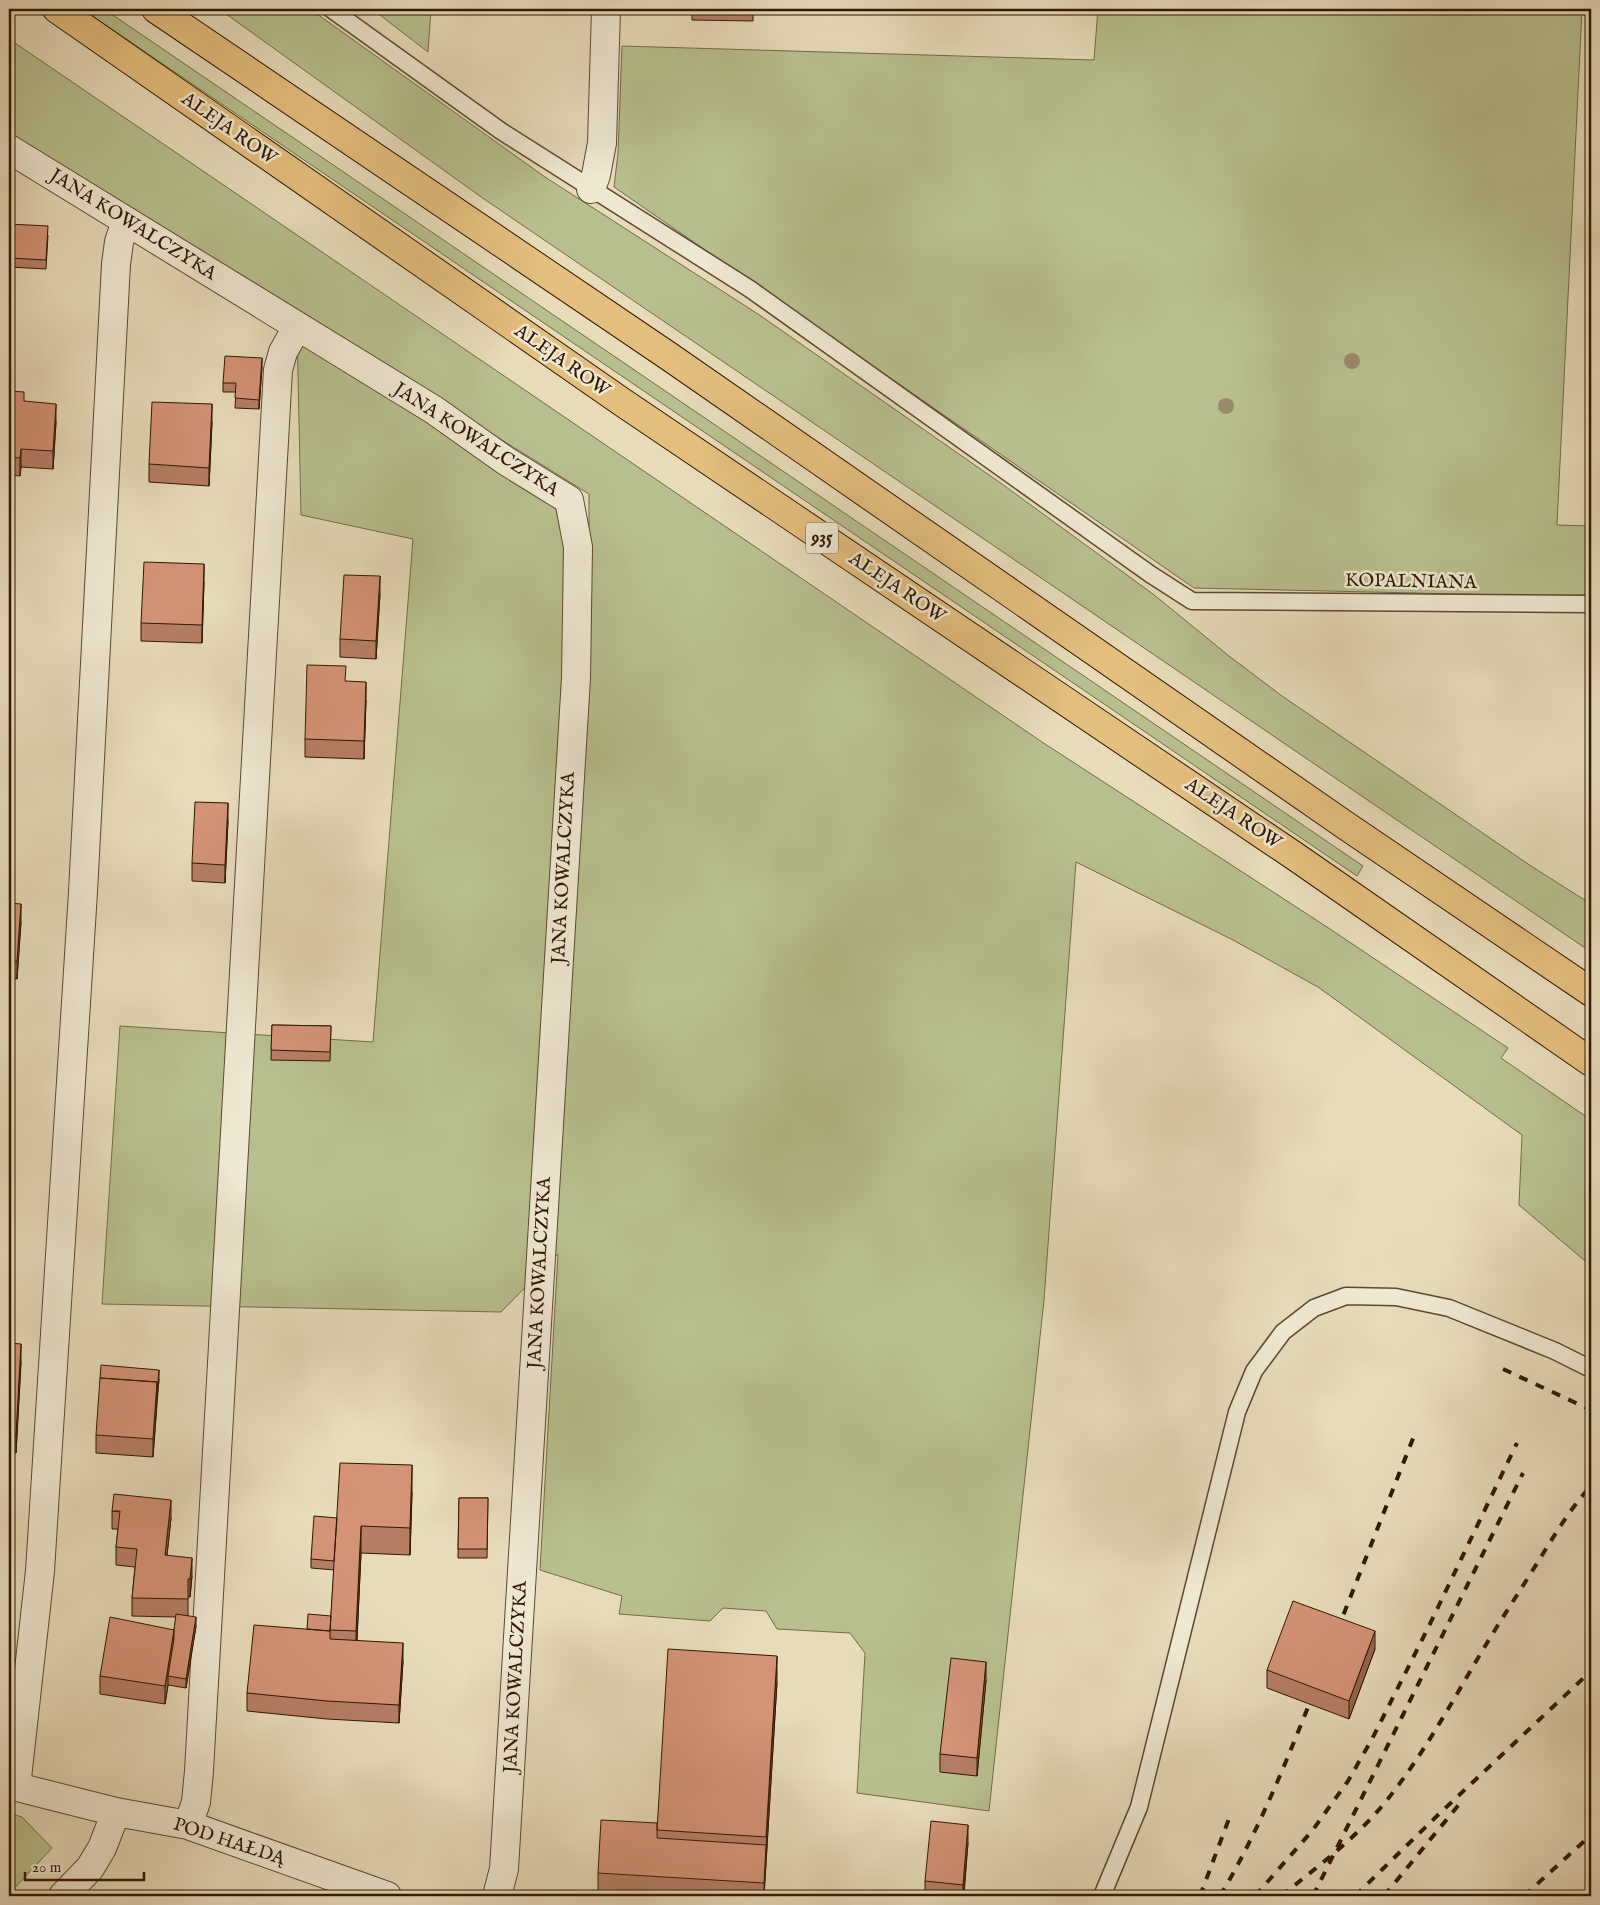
<svg xmlns="http://www.w3.org/2000/svg" width="1600" height="1905" font-family="'IM FELL English',serif">
	<style>
		.green { fill: #b8bf8e; stroke: #746b47 }
		.lines { fill: none; stroke-linecap: round; stroke-linejoin: round }
		.lane-casing { stroke: #5e482e; stroke-width: 19 }
		.street-casing { stroke: #5e482e; stroke-width: 30 }
		.primary-casing { stroke: #311700; stroke-width: 30 }
		.lane { stroke: #efe8d2; stroke-width: 16 }
		.street { stroke: #efe8d2; stroke-width: 28 }
		.primary { stroke: #e4be7d; stroke-width: 28 }
		.rail { stroke: #311700; stroke-width: 4; stroke-dasharray: 9 9; stroke-linecap: butt }
		.tree { fill: #998b6b }
		.wall { fill: #b67e65; stroke: #311700 }
		.shaded-wall { fill: #946653; stroke: #311700 }
		.building { fill: #d49276; stroke: #311700 }
		.labels { text-anchor: middle; dominant-baseline: central; stroke-width: 5; stroke-linejoin: round; paint-order: stroke }
		.shield { fill: #efe8d2; stroke: #6a563f; stroke-width: 1 }
		.shield-label { font-size: 18px; font-weight: bold; fill: #311700 }
		.street-label { font-size: 19px; fill: #311700; stroke: #efe8d2 }
	</style>
	<rect width="100%" height="100%" fill="#e7dbba"/>
	<filter id="stains"><feTurbulence type="fractalNoise" baseFrequency=".004" numOctaves="4"/><feColorMatrix values="0 0 0 0 .2 0 0 0 0 .09 0 0 0 0 .02 0 0 0 .5 -.17"/></filter>
	<radialGradient id="worn" r=".72"><stop offset=".6" stop-color="#630" stop-opacity="0"/><stop offset="1" stop-color="#630" stop-opacity=".3"/></radialGradient>
	<path class="green" d="M82 9H104L129 26 1363 866 1357 876Z
		M219 9H310L545 177 758 314 1002 484 1153 594 1229 656 1282 696 1531 866 1591 904V952L484 199Z
		M372 9H431L428 52Z
		M1098 9H1582L1557 525 1591 526V597L1194 588 614 187 618 153 622 46 1094 60Z
		M9 39 1042 742 1327 927 1508 1048 1501 1058 1591 1120V1266L1519 1205 1522 1135 1318 987 1233 940 1076 862 1044 1300 989 1811 857 1793 865 1653 850 1633 777 1629 766 1611 723 1608 710 1621 619 1614 622 1596 540 1570 558 1254 501 1312 102 1304 120 1026 373 1042 413 539 301 515 297 327 589 527V494L9 135Z
		M9 1813 22 1817 52 1848 9 1894Z"/>
	<g class="lines">
		<g class="lane-casing">
			<path id="lane" d="M331 9 501 131 750 289 1150 574 1192 601 1591 604
				M1102 1896 1139 1807 1237 1412 1254 1371 1283 1332 1314 1308 1346 1296 1396 1297 1449 1308 1555 1351 1591 1369"/>
		</g>
		<g class="street-casing">
			<path id="street" d="M9 149 434 410 506 461 569 500 578 547 576 678 504 1869 497 1896
				M591 189 596 175 602 143 606 9
				M9 1785 116 1812 188 1825 387 1896
				M16 1787 40 1571 83 892 116 264 119 242 126 221
				M188 1825 196 1802 199 1771 278 370 283 352 297 327
				M63 1896 90 1868 102 1848 116 1812"/>
		</g>
		<g class="primary-casing">
			<path id="primary" d="M57 9 622 402 1296 857 1591 1062
				M156 9 667 355 1342 823 1591 992"/>
		</g>
		<use href="#lane" class="lane"/>
		<use href="#street" class="street"/>
		<use href="#primary" class="primary"/>
		<path class="rail" d="M1503 1369 1591 1410
			M1337 1631 1414 1436
			M1200 1896 1230 1816
			M1220 1896C1258 1833 1287 1760 1314 1692
			M1255 1896 1312 1831 1348 1781 1372 1739 1428 1628 1517 1443
			M1281 1896C1321 1864 1363 1833 1394 1791 1427 1748 1453 1700 1481 1653 1497 1626 1514 1600 1531 1573 1550 1543 1567 1512 1591 1486
			M1313 1896 1523 1473
			M1355 1896 1439 1814 1591 1671
			M1384 1896 1461 1802
			M1524 1896 1591 1835"/>
	</g>
	<g class="tree">
		<circle cx="1352" cy="361" r="8"/>
		<circle cx="1226" cy="406" r="8"/>
	</g>
	<path class="wall" d="M453 9H513V13L453 10Z
		M692 9H753V21L692 20Z
		M9 224 48 235 46 269 9 267Z
		M262 367 259 409 235 408 236 392H223V383Z
		M9 391 56 422 53 469 21 467 20 476 9 475Z
		M212 422 209 486 149 482V464Z
		M204 582 202 643 141 641V623Z
		M380 594 376 659 340 657V639Z
		M346 681 366 700 364 759 305 757V739Z
		M228 821 225 883 192 881V863Z
		M9 903 21 922 17 979H9Z
		M272 1025 331 1026 330 1061 271 1060Z
		M9 1343 21 1362 16 1453H9Z
		M159 1379 153 1457 96 1453V1435Z
		M412 1492 410 1555 361 1553 357 1640 403 1661 399 1723 327 1719 247 1711V1693L307 1629 331 1616 334 1570 311 1568V1559L337 1518Z
		M459 1498H488L487 1558H458Z
		M112 1511 171 1518 167 1555 192 1576 190 1597H188V1616L196 1626 186 1688 168 1685 165 1704 100 1694V1676L174 1630 176 1617 132 1616V1598L135 1567 116 1565V1547L118 1529H112Z
		M1375 1649 1349 1719 1267 1688V1670Z
		M986 1680 977 1776 940 1772V1754Z
		M777 1682 764 1896H688L598 1891V1873L657 1823Z
		M968 1843 964 1896H925V1881Z"/>
	<path class="shaded-wall" d="M262 358V367L259 409V400Z
		M56 404V422L53 469V451Z
		M212 404V422L209 486V468Z
		M21 449V467L20 476V458Z
		M204 564V582L202 643V625Z
		M380 576V594L376 659V641Z
		M366 682V700L364 759V741Z
		M228 803V821L225 883V865Z
		M21 904V922L17 979V961Z
		M21 1344V1362L16 1453V1435Z
		M159 1370V1379L157 1400V1391Z
		M157 1382V1400L153 1457V1439Z
		M412 1465V1492L410 1555V1528Z
		M171 1500V1518L165 1573V1555Z
		M361 1526V1553L356 1658V1631Z
		M192 1558V1576L190 1597V1579Z
		M196 1617V1626L186 1688V1679Z
		M174 1630V1648L168 1676V1685L165 1704V1686Z
		M1375 1631V1649L1349 1719V1701Z
		M403 1643V1661L399 1723V1705Z
		M777 1656V1682L764 1896V1883Z
		M986 1662V1680L977 1776V1758Z
		M968 1825V1843L963 1896V1885Z"/>
	<path class="building" d="M9 224 48 226 46 260 9 258Z
		M225 356 262 358 259 400 235 398 236 383H223Z
		M9 391 24 392V401L56 404 53 451 21 449 20 458 9 457Z
		M152 402 212 404 209 468 149 464Z
		M144 562 204 564 202 625 141 623Z
		M344 575 380 576 376 641 340 639Z
		M307 665 346 666 345 681 366 682 364 741 305 739Z
		M195 802 228 803 225 865 192 863Z
		M9 903 21 904 17 961H9Z
		M272 1025 331 1026 330 1052 271 1050Z
		M9 1343 21 1344 16 1435H9Z
		M101 1365 159 1370 157 1391V1382L100 1378Z
		M100 1378 157 1382 153 1439 96 1435Z
		M340 1463 412 1465 410 1528 361 1526 356 1631 330 1630Z
		M114 1494 171 1500 165 1555 192 1558 190 1579H188V1599L132 1598 137 1549 116 1547 120 1511H112Z
		M459 1498H488L487 1549H458Z
		M314 1516 337 1518 334 1561 311 1559Z
		M1293 1601 1375 1631 1349 1701 1267 1670Z
		M176 1614 196 1617 186 1679 168 1676 174 1639V1630Z
		M308 1614 331 1616 330 1631 307 1629Z
		M110 1617 174 1630 165 1686 100 1676Z
		M254 1625 330 1631V1639L403 1643 399 1705 327 1701 247 1693Z
		M668 1649 777 1656 766 1837 657 1830Z
		M951 1658 986 1662 977 1758 940 1754Z
		M601 1820 657 1823V1838L766 1845 764 1883 598 1873Z
		M931 1821 968 1825 963 1885 925 1881Z"/>
	<g class="labels">
		<rect class="shield" x="806" y="522.5" width="32" height="31" rx="4"/>
		<g class="shield-label">
			<text x="822" y="538">935</text>
		</g>
		<g class="street-label">
			<text transform="translate(229 129) rotate(35)">ALEJA ROW</text>
			<text transform="translate(133 225) rotate(32)">JANA KOWALCZYKA</text>
			<text transform="translate(562 361) rotate(35)">ALEJA ROW</text>
			<text transform="translate(476 440) rotate(33)">JANA KOWALCZYKA</text>
			<text transform="translate(1411 582) rotate(1)">KOPALNIANA</text>
			<text transform="translate(897 588) rotate(34)">ALEJA ROW</text>
			<text transform="translate(1233 814) rotate(34)">ALEJA ROW</text>
			<text transform="translate(564 868) rotate(-87)">JANA KOWALCZYKA</text>
			<text transform="translate(540 1273) rotate(-87)">JANA KOWALCZYKA</text>
			<text transform="translate(516 1677) rotate(-87)">JANA KOWALCZYKA</text>
			<text transform="translate(229 1842) rotate(18)">POD HAŁDĄ</text>
		</g>
	</g>
	<rect width="1600" height="1905" fill="none" stroke="#e7dbba" stroke-width="30"/>
	<rect x="10" y="10" width="1580" height="1885" fill="none" stroke="#311700" stroke-width="2.5"/>
	<rect x="15" y="15" width="1570" height="1875" fill="none" stroke="#311700"/>
	<path d="M25 1872v8h119v-8" fill="none" stroke="#311700" stroke-width="2.5"/>
	<text x="32" y="1872" font-size="15" fill="#311700" stroke="#efe8d2" stroke-width="4" paint-order="stroke">20 m</text>
	<rect width="100%" height="100%" filter="url(#stains)"/>
	<rect width="100%" height="100%" fill="url(#worn)"/>
</svg>
